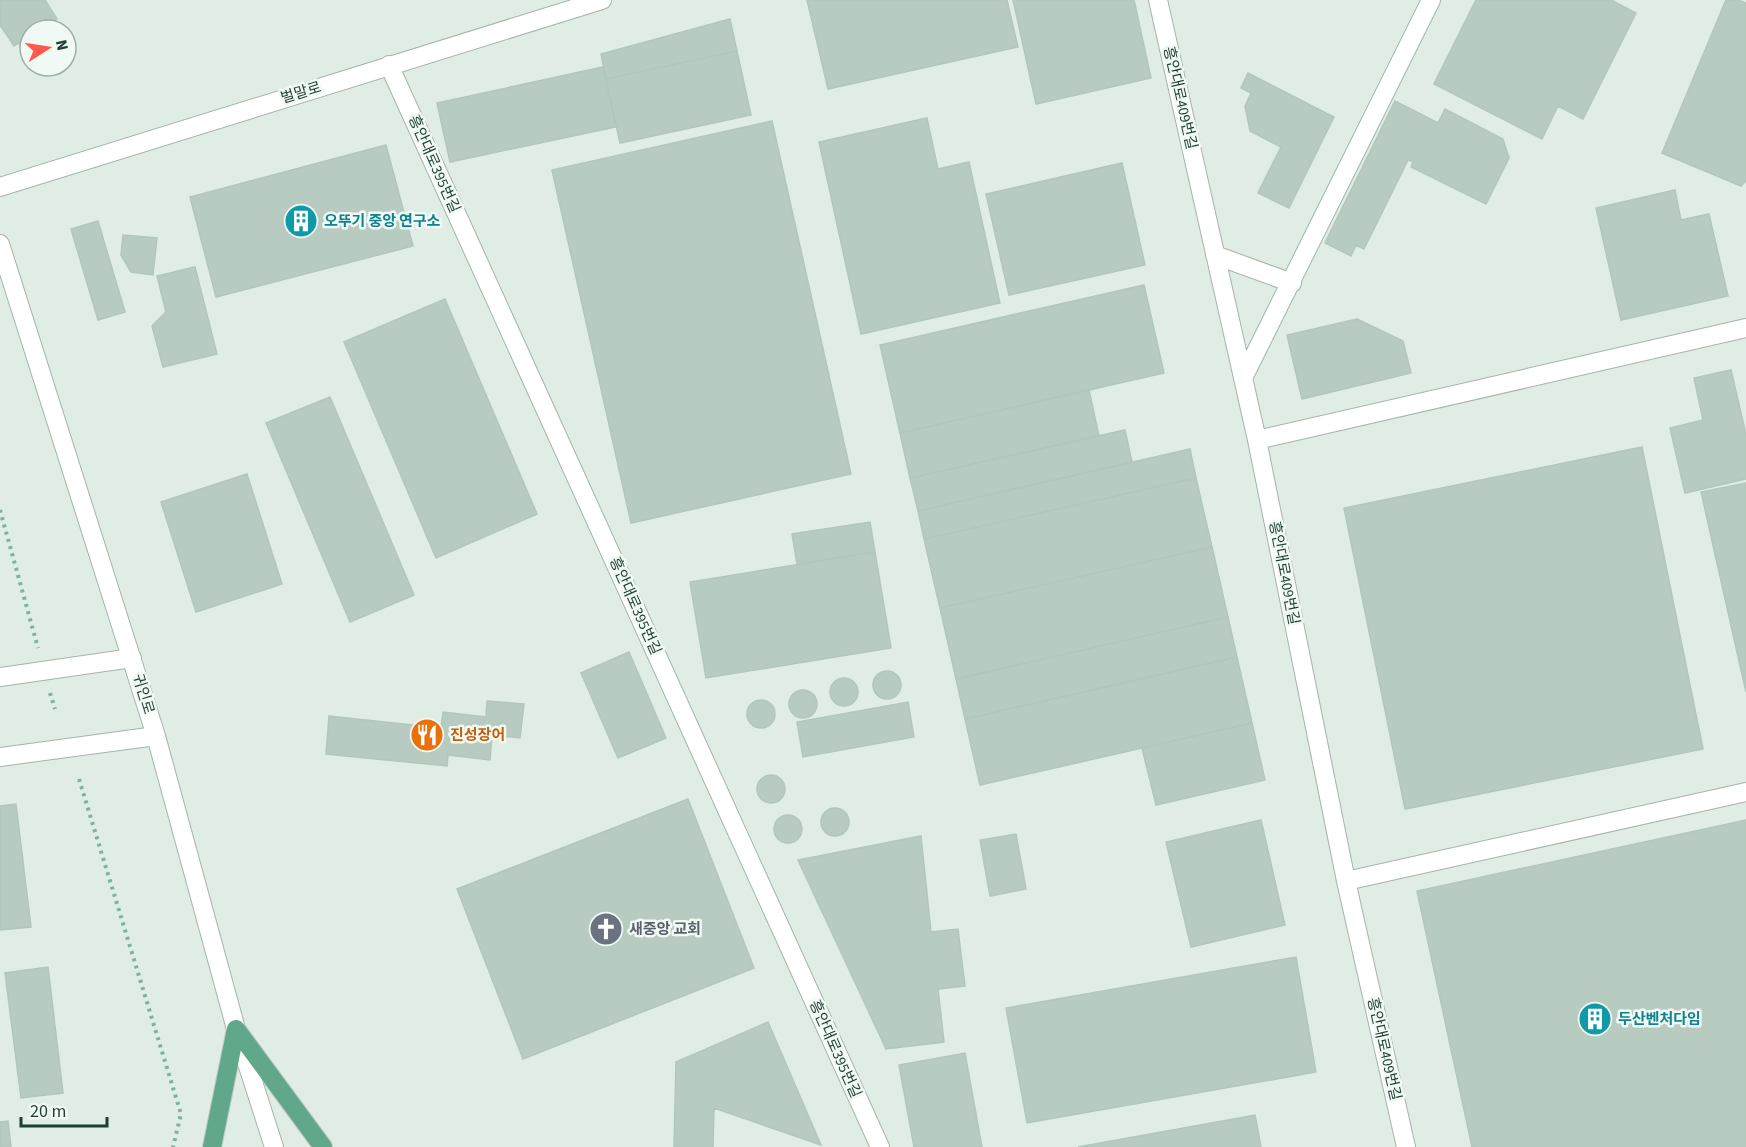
<svg xmlns="http://www.w3.org/2000/svg" width="1746" height="1147" font-family="'Source Sans 3','Noto Sans KR',sans-serif">
	<style>
		.building { fill: #b8cbc0; stroke: #b2c7bb; stroke-width: 1.5 }
		.lines { fill: none; stroke-linecap: round; stroke-linejoin: round }
		.minor-casing { stroke: #a2b5ab; stroke-width: 20 }
		.major-casing { stroke: #c0c9c5; stroke-width: 20 }
		.path { stroke: #7db499; stroke-width: 4; stroke-dasharray: 3 4.5; stroke-linecap: butt }
		.minor { stroke: #fff; stroke-width: 18 }
		.major { stroke: #60a889; stroke-width: 18 }
		.labels { text-anchor: middle; dominant-baseline: central; stroke-width: 5; stroke-linejoin: round; paint-order: stroke }
		.street-label { font-size: 15px; fill: #1f3f31; stroke: #f1f9f4 }
		.culture-label { font-size: 15px; font-weight: bold; fill: #0d838f; stroke: #f1f9f4; text-anchor: start }
		.food-label { font-size: 15px; font-weight: bold; fill: #c56008; stroke: #f1f9f4; text-anchor: start }
		.worship-label { font-size: 15px; font-weight: bold; fill: #5b616d; stroke: #f1f9f4; text-anchor: start }
	</style>
	<rect width="100%" height="100%" fill="#e0ede5"/>
	<path class="building" d="M0 0H45L57 19 39 30H30V36L14 46 0 25Z
		M807 0H1007L1018 47 828 89Z
		M1013 0H1134L1151 78 1036 104Z
		M1476 0H1611L1636 13 1583 119 1558 106 1542 139 1434 84Z
		M1726 0H1738L1746 3V181L1741 186 1662 153Z
		M730 19 737 51 606 79 601 54Z
		M737 51 751 115 620 143 606 79Z
		M603 67 616 127 450 162 437 103Z
		M1248 73 1334 117 1289 208 1258 193 1281 147 1250 131 1245 106 1251 93 1241 88Z
		M1395 101 1438 123 1445 109 1503 139 1509 158 1486 204 1411 167 1413 162 1408 160 1364 249 1356 245 1351 256 1325 243Z
		M927 118 938 169 969 162 1000 303 861 334 819 142Z
		M772 121 851 474 631 523 552 170Z
		M386 145 413 246 216 297 190 197Z
		M1122 163 1145 265 1009 295 986 194Z
		M1675 190 1681 220 1709 214 1728 296 1621 320 1596 208Z
		M98 221 125 312 98 320 71 229Z
		M123 235 157 238 153 275 131 272 121 255Z
		M195 267 217 354 163 367 152 326 166 312 157 276Z
		M1144 285 1164 373 900 433 880 345Z
		M445 299 537 514 436 558 344 342Z
		M1357 319 1403 341 1411 373 1302 399 1287 335Z
		M1731 370 1746 434V479L1685 493 1670 428 1703 420 1694 378Z
		M1089 390 1099 436 910 478 900 433Z
		M330 397 414 595 350 622 266 423Z
		M1125 430 1132 462 918 511 910 478Z
		M1642 447 1703 749 1405 809 1344 508Z
		M1190 449 1196 478 924 539 918 511Z
		M247 474 282 584 196 612 161 502Z
		M1196 478 1212 547 940 608 924 539Z
		M1746 483V692L1701 492Z
		M870 522 875 552 797 564 792 534Z
		M1212 547 1228 617 956 679 940 608Z
		M875 552 891 648 706 678 690 582Z
		M1228 617 1237 657 965 719 956 679Z
		M629 652 666 738 618 758 581 673Z
		M1237 657 1252 723 980 785 965 719Z
		M873 685a14 14 0 1 1 28 0a14 14 0 1 1-28 0Z
		M830 692a14 14 0 1 1 28 0a14 14 0 1 1-28 0Z
		M789 704a14 14 0 1 1 28 0a14 14 0 1 1-28 0Z
		M747 714a14 14 0 1 1 28 0a14 14 0 1 1-28 0Z
		M487 701 524 704 520 738 492 735 490 760 448 755 447 766 326 754 329 716 441 728 443 712 486 717Z
		M908 702 914 737 803 757 797 722Z
		M1252 723 1265 780 1156 805 1142 748Z
		M757 789a14 14 0 1 1 28 0a14 14 0 1 1-28 0Z
		M688 799 754 968 523 1059 457 889Z
		M16 804 31 927 0 930V806Z
		M821 822a14 14 0 1 1 28 0a14 14 0 1 1-28 0Z
		M774 829a14 14 0 1 1 28 0a14 14 0 1 1-28 0Z
		M1261 820 1285 925 1191 947 1166 842Z
		M1746 820V1147H1472L1417 891Z
		M1016 834 1026 889 990 896 980 840Z
		M921 836 931 932 958 929 965 986 938 989 944 1042 886 1049 798 860Z
		M1296 957 1316 1072 1027 1123 1006 1008Z
		M48 967 63 1093 21 1098 5 973Z
		M768 1022 821 1145 714 1108 713 1147H674L676 1062Z
		M965 1053 982 1147H914L899 1065Z
		M1255 1115 1261 1147H1078Z
		M8 1121 11 1147H0V1122Z"/>
	<g class="lines">
		<g class="minor-casing">
			<path id="minor" d="M1158 0 1257 440 1346 881 1406 1147
				M389 65 880 1147
				M0 187 602 0
				M0 244 156 736 236 1029 274 1147
				M1215 255 1292 283
				M1243 378 1431 0
				M1257 440 1746 328
				M0 677 132 658
				M0 757 156 736
				M1346 881 1746 792"/>
		</g>
		<g class="major-casing">
			<path id="major" d="M236 1029 323 1147
				M212 1147 236 1029"/>
		</g>
		<path class="path" d="M0 510 38 648
			M50 693 55 709
			M79 779 181 1114 173 1147"/>
		<use href="#minor" class="minor"/>
		<use href="#major" class="major"/>
	</g>
	<defs>
		<g id="building-disc" transform="scale(1.725)"><circle r="9.5" fill="#0f9aa8" stroke="#f1f9f4"/><path d="M-4-6H4V6H1V3H-1V6H-4ZM-2.5-4.3h1.7v1.8h-1.7ZM.8-4.3h1.7v1.8H.8ZM-2.5-1h1.7V.8h-1.7ZM.8-1h1.7V.8H.8Z" fill="#fff"/></g>
		<g id="restaurant-disc" transform="scale(1.725)"><circle r="9.5" fill="#e8710a" stroke="#f1f9f4"/><path d="M-5-6h1v4h1v-4h1v4h1v-4h1v5L-1.5 .5V6h-2V.5L-5-1ZM5-6V6H3V1.5H1.5Q1.5-4 5-6Z" fill="#fff"/></g>
		<g id="church-disc" transform="scale(1.725)"><circle r="9.5" fill="#6b7280" stroke="#f1f9f4"/><path d="M-1.2-6h2.4v3.5h3.3v2.4h-3.3V6h-2.4V-.1h-3.3v-2.4h3.3Z" fill="#fff"/></g>
	</defs>
	<g fill-rule="evenodd">
		<use href="#building-disc" x="301" y="221"/>
		<use href="#restaurant-disc" x="427" y="735"/>
		<use href="#church-disc" x="606" y="929"/>
		<use href="#building-disc" x="1595" y="1019"/>
	</g>
	<g class="labels">
		<g class="street-label">
			<text transform="translate(301 93) rotate(-17)">벌말로</text>
			<text transform="translate(1180 98) rotate(77)">흥안대로409번길</text>
			<text transform="translate(434 164) rotate(66)">흥안대로395번길</text>
			<text transform="translate(1284 573) rotate(79)">흥안대로409번길</text>
			<text transform="translate(635 606) rotate(66)">흥안대로395번길</text>
			<text transform="translate(143 694) rotate(73)">귀인로</text>
			<text transform="translate(835 1049) rotate(66)">흥안대로395번길</text>
			<text transform="translate(1384 1049) rotate(77)">흥안대로409번길</text>
		</g>
		<g class="culture-label">
			<text x="324" y="221">오뚜기 중앙 연구소</text>
			<text x="1618" y="1019">두산벤처다임</text>
		</g>
		<g class="food-label">
			<text x="450" y="735">진성장어</text>
		</g>
		<g class="worship-label">
			<text x="629" y="929">새중앙 교회</text>
		</g>
	</g>
	<g transform="translate(48 48) rotate(78)"><circle r="28" fill="#f1f9f4" stroke="#9dafa6" stroke-width="1.5"/>
	<path d="M0-4.5L10 22L0 15L-10 22Z" fill="#ff594c"/>
	<text y="-9" font-size="16" font-weight="bold" text-anchor="middle" fill="#1f3f31">N</text>
	</g>
	<path d="M21 1117v9h86v-9" fill="none" stroke="#1f3f31" stroke-width="3"/>
	<text x="30" y="1117" font-size="18" fill="#1f3f31" stroke="#f1f9f4" stroke-width="4.5" paint-order="stroke">20 m</text>
</svg>
